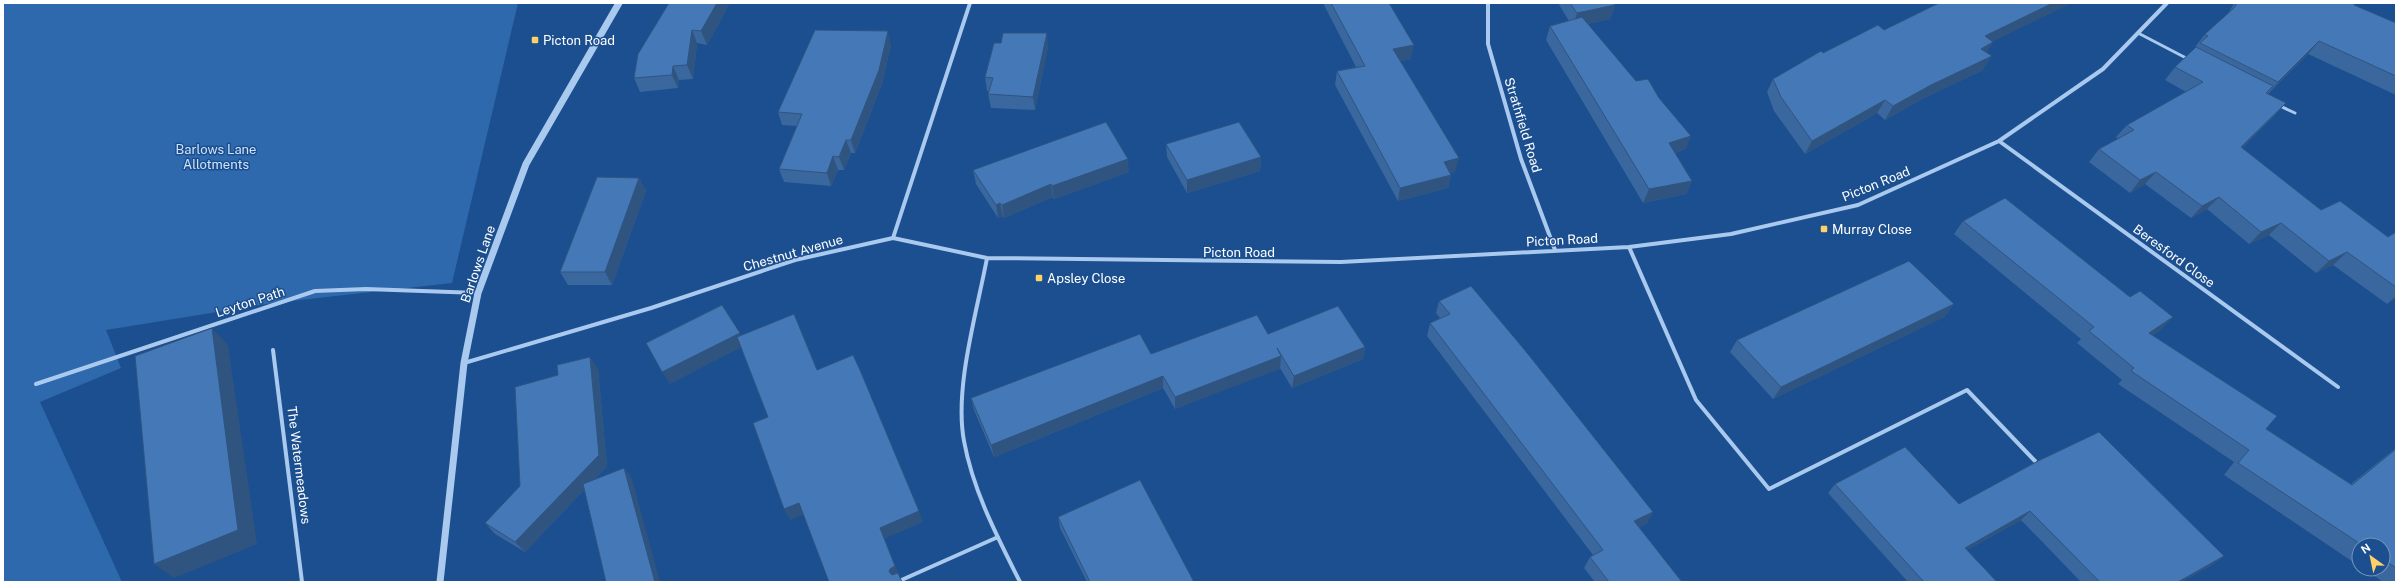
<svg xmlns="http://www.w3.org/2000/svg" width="2399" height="585" font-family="'Public Sans',sans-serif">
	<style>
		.green { fill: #2e69ad }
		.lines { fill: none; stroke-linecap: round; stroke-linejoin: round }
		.service { stroke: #a9c9ee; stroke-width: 3 }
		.minor { stroke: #a9c9ee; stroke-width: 4 }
		.tertiary { stroke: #a9c9ee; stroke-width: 7 }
		.wall { fill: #3a679d }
		.shaded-wall { fill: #305480 }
		.building { fill: #4478b7; stroke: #305480 }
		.poi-dot { fill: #ffd166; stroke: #1b4f8f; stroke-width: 1.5 }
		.labels { text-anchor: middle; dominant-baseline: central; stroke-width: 3; stroke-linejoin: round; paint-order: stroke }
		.poi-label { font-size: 13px; fill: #fff; stroke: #1b4f8f; text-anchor: start }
		.street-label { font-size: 13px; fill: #fff; stroke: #1b4f8f }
		.park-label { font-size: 13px; fill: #cfe3fa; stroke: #1b4f8f }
	</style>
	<rect width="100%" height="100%" fill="#1b4f8f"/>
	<path class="green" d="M3 3H518L452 283 273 303 106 330 121 368 40 402 122 582H3Z"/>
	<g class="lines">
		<path class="service" d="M2138 33 2188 59
			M2280 106 2295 113"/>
		<path class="minor" d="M1488 3V44L1521 159 1555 250
			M1999 141 2338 387
			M893 238 970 3
			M1629 247 1696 400 1769 489 1967 390 2035 461
			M987 258C977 312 954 388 964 441 973 491 998 538 1020 582
			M273 350 302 582
			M464 363 651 308 795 260 893 238 987 258 1341 262 1629 247 1731 234 1858 205 1999 141 2103 69 2167 3
			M36 384 315 291 366 289 478 293
			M897 582 998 537"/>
		<path class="tertiary" d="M440 582 464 363 478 293 526 164 619 3"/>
	</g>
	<path class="wall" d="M1323 3H1389L1411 59 1400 61 1455 172 1450 173 1451 175 1448 188 1398 201 1335 85 1337 71 1356 67Z
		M1558 3H1613L1615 5 1610 19 1587 24 1686 149 1675 153 1692 181 1686 194 1643 203 1546 40 1550 26 1569 21Z
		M2234 3H2355L2354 5 2396 23V95L2308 54 2268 94 2286 103 2274 116 2242 148 2321 210 2388 237 2396 232V298L2387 304 2333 265 2316 273 2269 235 2249 244 2207 209 2191 218 2145 184 2130 193 2089 162 2099 149 2118 139 2116 137 2127 125 2186 92 2165 80 2175 67 2196 48 2195 47 2205 34 2228 14Z
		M729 5 707 45 697 43 693 79 679 80 678 88 640 92 634 78 638 54Z
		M1884 30 1993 42 1986 53 1983 70 1922 99 1885 120 1877 113 1805 154 1774 111 1767 92 1773 79 1823 53Z
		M1001 43 1048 47 1035 110 991 108 988 94 989 91H987L985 77Z
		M891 45 882 84 855 153H851L844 170H838L831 186 784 182 779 169 797 126 782 125 778 112Z
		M1166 144 1261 157 1260 171 1187 193 1167 157Z
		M973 170 1129 172 1054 199 1053 197 1004 218 1003 216 998 218 976 184Z
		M639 178 646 191 612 285H568L560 272Z
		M1963 221 2161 330 2152 335 2266 429 2351 484 2396 448V582H2383L2364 569H2383V545H2359V566L2224 475 2234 462 2118 384 2122 380 2077 343 2081 339 1954 234Z
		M1439 301 1653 512 1647 523 1639 527 1682 582H1595L1584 568 1590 557 1593 555 1427 336 1430 323 1440 318 1436 313Z
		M1954 304 1944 317 1773 399 1730 352 1737 340Z
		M1268 334 1365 347 1363 359 1292 388 1280 368 1175 409 1163 388 994 457 974 410 971 398 1151 354Z
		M598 369 607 466 594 480 624 468 632 479 584 490 525 552 495 534 485 523 520 486 558 375Z
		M2038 461 2224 556 2212 565 2181 582H2081L2021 520 1967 550 1997 582H1908L1828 493 1835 484 1959 504Z
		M1058 517 1194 582H1087L1060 528Z"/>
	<path class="shaded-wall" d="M717 3H729V5L707 45 701 31Z
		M2053 3H2072L1976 50 1985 36Z
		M1615 5 1610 19 1573 27 1577 13Z
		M692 30 697 43 693 79 687 65Z
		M888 31 891 45 882 84 855 153 851 140Z
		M1047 33 1048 47 1035 110 1033 97Z
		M2319 41 2308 54 2266 95 2278 82Z
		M1993 42 1984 56 1981 49Z
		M1414 45 1411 59 1391 63 1393 49Z
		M1992 56 1983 70 1922 99 1885 120 1893 106 1931 85Z
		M673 66 679 80 678 88 672 75Z
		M1885 100 1877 113 1805 154 1812 141Z
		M2286 103 2274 116 2229 160 2241 147Z
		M1691 136 1686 149 1663 157 1669 143Z
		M846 140 851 153 844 170 839 157Z
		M833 156 838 170 831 186 827 173Z
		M1261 157 1260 171 1187 193V180Z
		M1459 158 1455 172 1441 175 1444 162Z
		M1128 159 1129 172 1054 199 1052 186Z
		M2156 172 2145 184 2130 193 2140 180Z
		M1451 175 1448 188 1398 201 1400 188Z
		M639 178 646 191 612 285 605 272Z
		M1692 181 1686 194 1643 203 1649 189Z
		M1051 184 1053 197 1004 218 1002 205Z
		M2219 197 2207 209 2191 218 2202 206Z
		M1000 203 1003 216 998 218 996 205Z
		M2281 223 2269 235 2249 244 2261 232Z
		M2347 252 2333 265 2316 273 2329 261Z
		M2396 296V298L2387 304Z
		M1954 304 1944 317 1773 399 1781 387Z
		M2173 317 2161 330 2137 345 2149 333Z
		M212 328 228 345 257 544 174 578 154 564Z
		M740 333 746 345 670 384 662 372Z
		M1365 347 1363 359 1292 388 1294 376Z
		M1281 356 1280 369 1175 409V397Z
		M590 357 598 369 607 466 525 552 515 542Z
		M1163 376V388L994 457 991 445Z
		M624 468 632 479 660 582H655Z
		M799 503 805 514 790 520 784 509Z
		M919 511 923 522 884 539 900 577 894 580 889 572 880 528Z
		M2030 511 2021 520 1956 556 1965 548Z
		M1653 512 1647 523 1628 533 1634 521Z
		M2224 556 2212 565 2181 582H2178Z"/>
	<path class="building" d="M669 3H717L701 31 692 30 687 65 673 66 672 75 634 78 638 54Z
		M1331 3H1389L1414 45 1393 49 1459 158 1444 162 1451 175 1400 188 1337 71 1365 66Z
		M1570 3H1613L1615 5 1577 13Z
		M1939 3H2053L1985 36 1993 42 1981 49 1992 56 1931 85 1893 106 1885 100 1812 141 1781 97 1773 79 1821 51 1823 53 1878 25 1884 30Z
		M2237 3H2355L2354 5 2396 23V76L2319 41 2278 82 2200 43 2208 36 2205 34 2234 8Z
		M1582 17 1636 81 1648 79 1659 98 1691 136 1669 143 1692 181 1649 189 1550 26Z
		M815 30 888 31 879 70 851 140H846L839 157 833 156 827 173 779 169 802 114 778 112Z
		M1003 33H1047L1033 97 988 94 993 78 985 77 994 43H1001Z
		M2196 47 2273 86 2266 93 2286 103 2241 147 2321 210 2340 201 2388 237 2396 232V287L2347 252 2329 261 2281 223 2261 232 2219 197 2202 206 2156 172 2140 180 2099 149 2134 130 2127 125 2203 82 2175 67Z
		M1106 122 1128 159 1052 186 1051 184 1002 205 1000 203 996 205 973 170Z
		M1239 122 1261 157 1187 180 1166 144Z
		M597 177 639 178 605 272H560Z
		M2005 198 2130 297 2140 291 2173 317 2149 333 2277 416 2266 429 2352 485 2396 449V568L2383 559V545H2362L2238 463 2249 450 2131 371 2134 368 2089 331 2094 327 1963 221Z
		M1909 261 1954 304 1781 387 1737 340Z
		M1471 286 1528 354 1653 512 1634 521 1682 582H1609L1590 557 1603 550 1430 323 1450 314 1439 301Z
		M722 305 740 333 662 372 646 343Z
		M1338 306 1365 347 1294 376 1277 348 1281 356 1175 397 1163 376 991 445 971 398 1140 334 1151 354 1257 315 1268 334Z
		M794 314 817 370 853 355 860 370 919 511 880 528 895 566 890 569 889 572 892 575 898 573 902 582H829L799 503 784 509 753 423 768 417 737 337Z
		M212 328 238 530 154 564 135 356Z
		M590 357 599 455 515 542 485 523 520 486 515 387 558 375 557 365Z
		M2099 432 2224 556 2178 582H2100L2030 511 1965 548 1997 582H1924L1835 484 1905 447 1959 504 2038 461Z
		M624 468 655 582H606L583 484Z
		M1140 480 1194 582H1090L1058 517Z"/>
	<g class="poi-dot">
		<rect x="531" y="36" width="8" height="8" rx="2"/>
		<rect x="1820" y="225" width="8" height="8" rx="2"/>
		<rect x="1035" y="274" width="8" height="8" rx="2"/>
	</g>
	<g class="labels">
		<g class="poi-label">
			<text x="543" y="40">Picton Road</text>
			<text x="1832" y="229">Murray Close</text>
			<text x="1047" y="278">Apsley Close</text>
		</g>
		<g class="street-label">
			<text transform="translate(1523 125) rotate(73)">Strathfield Road</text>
			<text transform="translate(1876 184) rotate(-22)">Picton Road</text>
			<text transform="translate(1562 240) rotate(-3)">Picton Road</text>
			<text x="1239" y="252">Picton Road</text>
			<text transform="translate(793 253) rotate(-16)">Chestnut Avenue</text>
			<text transform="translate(2174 256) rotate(36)">Beresford Close</text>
			<text transform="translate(478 264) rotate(-71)">Barlows Lane</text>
			<text transform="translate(250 302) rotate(-18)">Leyton Path</text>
			<text transform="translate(299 465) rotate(83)">The Watermeadows</text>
		</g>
		<g class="park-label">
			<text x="216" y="149">Barlows Lane<tspan x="216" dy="15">Allotments</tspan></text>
		</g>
	</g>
	<rect width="2399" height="585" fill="none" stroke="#ffffff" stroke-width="8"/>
	<g transform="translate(2371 557) rotate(327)"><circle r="19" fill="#1b4f8f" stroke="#7695bc"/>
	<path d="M0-3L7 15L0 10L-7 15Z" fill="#ffd166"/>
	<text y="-6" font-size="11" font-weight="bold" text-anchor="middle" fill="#ffffff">N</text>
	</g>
</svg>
